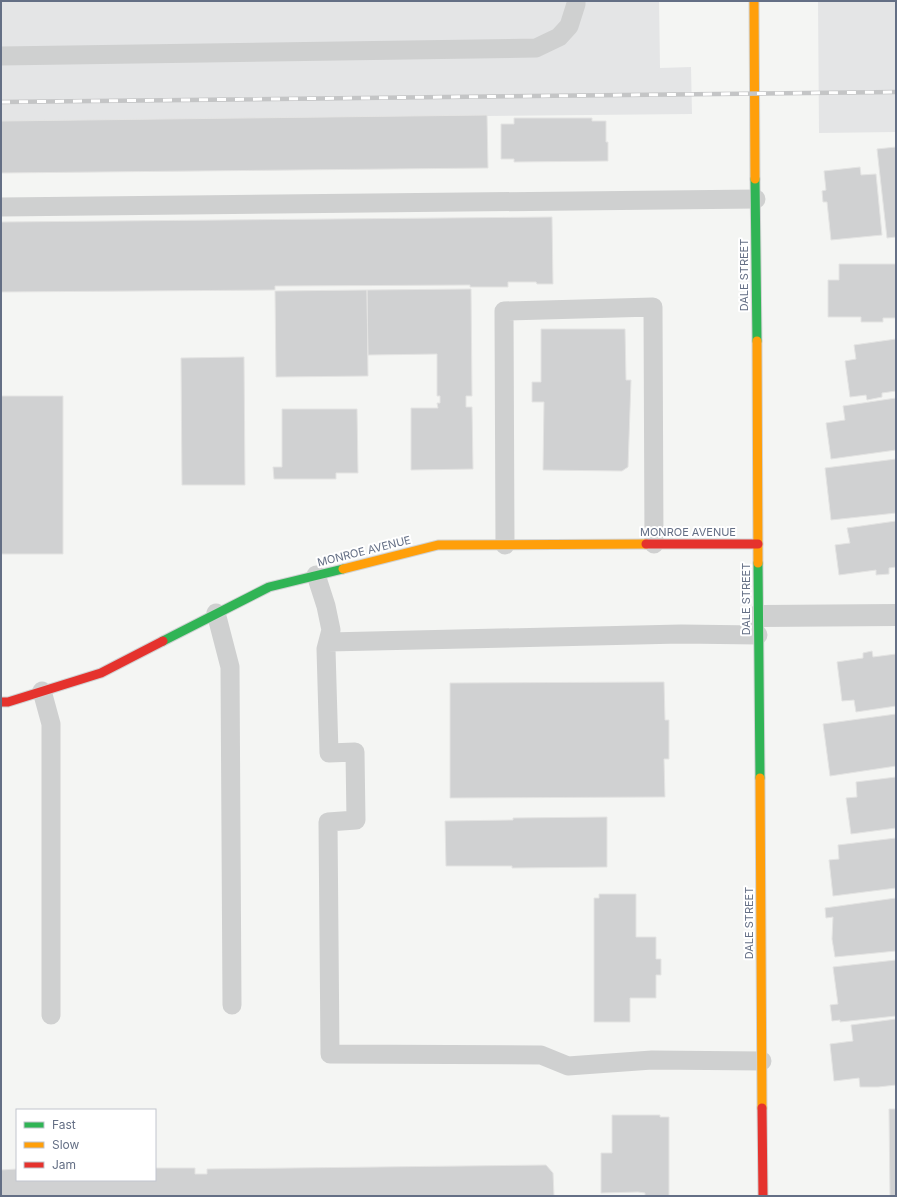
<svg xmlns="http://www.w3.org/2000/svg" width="897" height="1197" font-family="Inter,sans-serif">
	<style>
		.built { fill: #e4e5e6 }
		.building { fill: #d0d1d2; stroke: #e4e4e3 }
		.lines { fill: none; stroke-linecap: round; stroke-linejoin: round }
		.fast-casing { stroke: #d0d2d3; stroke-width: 11 }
		.slow-casing { stroke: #d0d2d3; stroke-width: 11 }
		.jam-casing { stroke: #d0d2d3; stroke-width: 11 }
		.lane { stroke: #cfd0d0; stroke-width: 19 }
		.street { stroke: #cfd0d0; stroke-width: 22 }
		.fast { stroke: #30b455; stroke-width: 9 }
		.slow { stroke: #ff9f0a; stroke-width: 9 }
		.jam { stroke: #e5322d; stroke-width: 9 }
		.rail-casing { stroke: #c4c5c6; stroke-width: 4.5 }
		.rail { stroke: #fff; stroke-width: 3; stroke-dasharray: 9; stroke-linecap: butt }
		.labels { text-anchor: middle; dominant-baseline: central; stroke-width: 4; stroke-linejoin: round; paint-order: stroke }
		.street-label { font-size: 11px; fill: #646f85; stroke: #fff }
	</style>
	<rect width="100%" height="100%" fill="#f4f5f3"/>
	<path class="built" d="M1 1H659L660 68 691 67 692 114 1 121Z
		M818 1H896V132L819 133Z"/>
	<path class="building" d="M487 115 488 168 1 173V121Z
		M514 118H592V121H606V142H608V161L514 162V159H501V124H514Z
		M896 147V237L887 238 877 149Z
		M860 167 861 175 876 174 882 235 831 240 827 202H823L822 191 826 190 824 171Z
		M552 217 553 284H537L536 282H508V287H470V285L275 286V290L1 292V222Z
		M839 264H896V318H883V322H861V317H828V280H839Z
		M471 289 472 396H466V407H472L473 469 411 470V408H438L437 403H440V396H437V354L368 355 367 290Z
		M367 290 368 376 276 377 275 291Z
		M541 329H625L626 380H631L628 467 622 471 543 470 544 402H532V382H541Z
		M896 339V391L882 393V397L867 400 866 395 850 397 845 361 856 359 854 345Z
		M244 357 245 485H182L181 358Z
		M1 396H63V554H1Z
		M896 398V450L831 459 826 423 845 420 843 406Z
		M282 409H357L358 473H336V479H274L273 467H282Z
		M896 459V513L831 520 825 468Z
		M896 521V567L889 568V574L876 575V570L839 575 835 545 850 543 847 528Z
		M872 651 873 657 896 654V706L856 712 854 700 842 701 837 662 863 658V653Z
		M664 682 665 720H669V759H664L665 797 450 798V683Z
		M896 714V766L830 776 823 724Z
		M896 777V828L851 834 846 798 857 797 856 782Z
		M607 817V867L512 868V866H446L445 821 513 820V818Z
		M896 838V888L833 896 829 860 839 859 838 845Z
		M599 894H636V937H656V959H661V975H656V998H630V1022H594V898H599Z
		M896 898V951L835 957 832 939 833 917 826 918 825 908Z
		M896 960V1016L840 1022V1020L832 1021 830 1005 838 1004 833 967Z
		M896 1019V1085L878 1087H860L859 1078 834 1081 830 1044 853 1041 851 1025Z
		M889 1109H896V1196H890Z
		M612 1115H660V1117H669V1196H645V1193L638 1192 601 1193V1153H612Z
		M546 1165 553 1173 554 1196H1V1170L17 1169V1180H155V1168H195V1174H207V1169Z"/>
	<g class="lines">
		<g class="fast-casing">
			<path id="fast" d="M755 179 757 341
				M758 563 760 778
				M163 641 269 587 343 569"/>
		</g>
		<g class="slow-casing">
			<path id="slow" d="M754 1 755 179
				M757 341 758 563
				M343 569 438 545 646 544
				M760 778 762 1108"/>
		</g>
		<g class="jam-casing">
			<path id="jam" d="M646 544H758
				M1 702H8L101 673 163 641
				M762 1108 763 1196"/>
		</g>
		<path class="lane" d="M1 56 536 48 559 37 569 26 576 4V1
			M1 207 756 199
			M505 545 504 311 653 307 654 544
			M316 575 326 606 331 630 326 649 329 753 355 752 356 820 328 822 330 1054 541 1055 568 1066 652 1060 762 1061
			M216 613 230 667 232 1005
			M328 642 681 634 758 635
			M42 691 51 724V1015"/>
		<path class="street" d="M758 616 896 615"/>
		<use href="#fast" class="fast"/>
		<use href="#slow" class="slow"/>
		<use href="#jam" class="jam"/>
		<g class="rail-casing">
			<path id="rail" d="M1 102 896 92"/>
		</g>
		<use href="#rail" class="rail"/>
	</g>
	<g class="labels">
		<g class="street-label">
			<text transform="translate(744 275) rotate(-90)">DALE STREET</text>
			<text x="688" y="532">MONROE AVENUE</text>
			<text transform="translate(364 551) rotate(-14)">MONROE AVENUE</text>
			<text transform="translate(746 599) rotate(-90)">DALE STREET</text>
			<text transform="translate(749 923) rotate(-90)">DALE STREET</text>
		</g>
	</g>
	<rect width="897" height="1197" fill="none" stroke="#646f85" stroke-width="4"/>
	<rect x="16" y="1109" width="140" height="72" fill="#ffffff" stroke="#c1c5ce"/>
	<rect x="24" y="1122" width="20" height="6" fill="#30b455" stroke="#c1c5ce"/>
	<text x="52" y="1129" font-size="12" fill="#646f85">Fast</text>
	<rect x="24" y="1142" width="20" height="6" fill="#ff9f0a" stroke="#c1c5ce"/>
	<text x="52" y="1149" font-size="12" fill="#646f85">Slow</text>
	<rect x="24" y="1162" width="20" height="6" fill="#e5322d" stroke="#c1c5ce"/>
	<text x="52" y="1169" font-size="12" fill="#646f85">Jam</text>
</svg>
